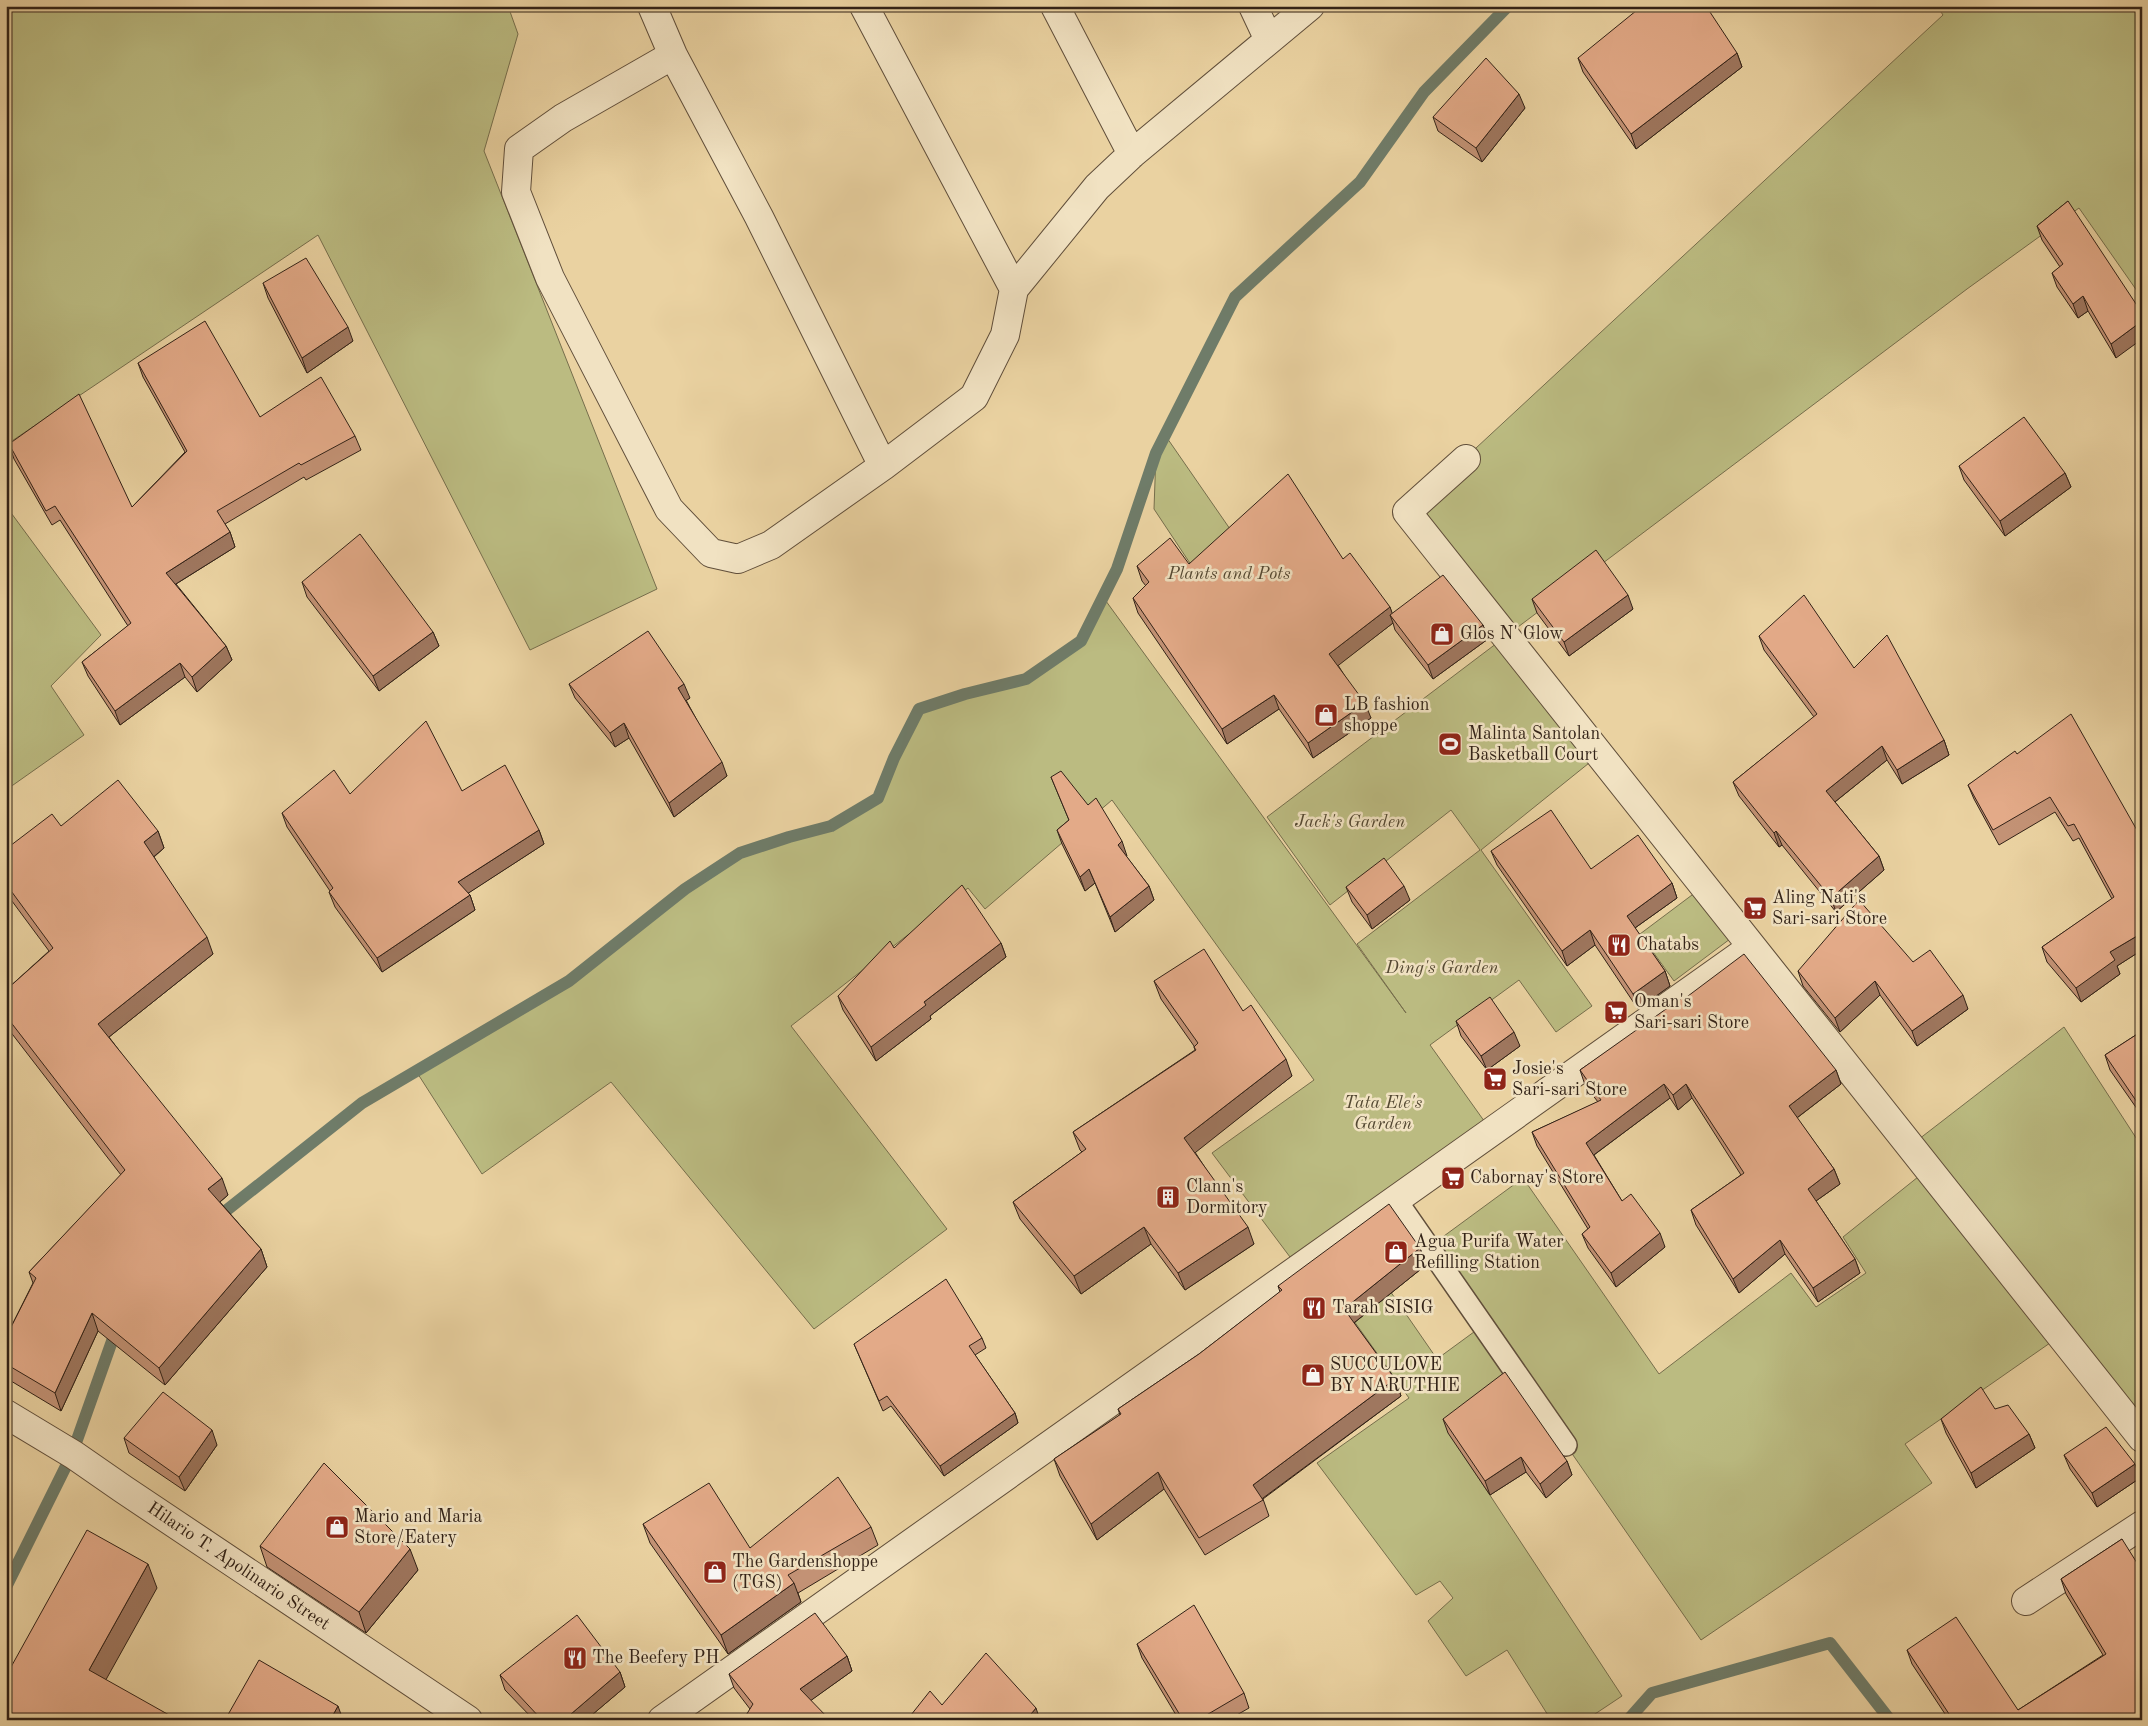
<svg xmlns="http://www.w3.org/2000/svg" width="2148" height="1726" font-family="'Old Standard TT',serif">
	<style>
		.green { fill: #bbbb81; stroke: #766e4c }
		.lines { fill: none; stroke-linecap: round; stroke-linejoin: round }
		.stream { stroke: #6f7c69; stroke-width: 12 }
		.service-casing { stroke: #604e3a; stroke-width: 24 }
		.minor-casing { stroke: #604e3a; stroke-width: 30 }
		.tertiary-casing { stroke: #604e3a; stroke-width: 30 }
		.service { stroke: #f1e2c2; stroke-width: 21 }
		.minor { stroke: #f1e2c2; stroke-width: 28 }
		.tertiary { stroke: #f1e2c2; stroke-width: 28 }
		.wall { fill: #c39275; stroke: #322217 }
		.shaded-wall { fill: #9f775f; stroke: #322217 }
		.building { fill: #e3aa88; stroke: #322217 }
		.labels { text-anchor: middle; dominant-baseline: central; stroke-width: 5; stroke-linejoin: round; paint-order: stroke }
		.park-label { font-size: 18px; font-style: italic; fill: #544832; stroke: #f1e2c2 }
		.poi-label { font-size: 18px; fill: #322217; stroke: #f1e2c2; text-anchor: start }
		.street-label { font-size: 18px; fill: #322217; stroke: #f1e2c2 }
	</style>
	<rect width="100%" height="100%" fill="#ead2a1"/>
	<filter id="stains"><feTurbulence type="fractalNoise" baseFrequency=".004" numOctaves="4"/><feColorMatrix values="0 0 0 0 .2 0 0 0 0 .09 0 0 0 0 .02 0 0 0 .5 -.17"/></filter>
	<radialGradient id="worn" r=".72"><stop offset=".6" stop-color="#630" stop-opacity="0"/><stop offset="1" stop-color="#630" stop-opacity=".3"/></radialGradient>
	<path class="green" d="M6 6H508L518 34 484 151 657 589 530 650 318 235 6 445Z
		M1937 6H2142V298L2079 208 1967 289 1506 636 1599 755 1481 850 1592 1006 1556 1032 1519 980 1430 1045 1492 1132 1350 1233 1437 1359 1478 1329 1514 1382 1449 1433 1622 1696 1586 1720H1551L1507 1650 1466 1676 1428 1621 1453 1598 1440 1581 1416 1595 1317 1463 1409 1398 1311 1261 1299 1269 1212 1153 1314 1080 1112 800 985 909 968 888 791 1026 947 1229 814 1329 611 1082 482 1174 416 1071 569 981 685 889 740 853 831 826 878 798 919 709 1026 679 1081 641 1103 597 1406 1013 1357 944 1480 850 1451 810 1330 905 1267 817 1505 637 1407 512 1943 15Z
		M1165 435 1266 581 1223 613 1154 509 1156 453Z
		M6 506 101 635 51 686 84 735 6 790Z
		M1700 889 1734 936 1674 981 1640 934Z
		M2064 1027 2142 1147V1438L2060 1336 1905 1444 1932 1483 1701 1640 1429 1247 1523 1178 1659 1374 1791 1273 1816 1307 1866 1273 1843 1237 1928 1169 1910 1146Z"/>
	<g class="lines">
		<path class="stream" d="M213 1221 362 1103 569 981 685 889 740 853 789 837 831 826 878 798 894 758 919 709 965 694 1026 679 1081 641 1117 569 1156 453 1235 297 1360 182 1424 92 1508 6
			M6 1587 72 1454 117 1327
			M1628 1720 1652 1693 1830 1643 1890 1720"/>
		<g class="service-casing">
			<path id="service" d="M1396 1200 1566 1445"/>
		</g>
		<g class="minor-casing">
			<path id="minor" d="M652 6 673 55 759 217 883 466
				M864 6 1014 289
				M1055 6 1132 154
				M1253 6 1269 40
				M673 55 563 118 519 149 516 192 550 278 669 509 711 553 738 559 771 545 883 466 974 397 1005 335 1014 289 1097 187 1132 154 1310 6
				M1466 459 1407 512 2142 1438
				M2026 1601 2142 1525
				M662 1720 1752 947"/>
		</g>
		<g class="tertiary-casing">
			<g id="tertiary">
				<path id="s1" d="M6 1414 74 1455 123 1489 468 1720"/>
			</g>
		</g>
		<use href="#service" class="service"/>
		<use href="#minor" class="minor"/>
		<use href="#tertiary" class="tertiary"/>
	</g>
	<path class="wall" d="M1737 53 1742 67 1636 149 1583 72 1578 58Z
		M1525 108 1482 162 1438 131 1433 117Z
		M2068 201 2116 358 2088 311 2078 318 2057 287 2052 273 2060 267 2042 240 2037 226Z
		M263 283 353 341 307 373 268 298Z
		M138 363 260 417 355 436 361 450 306 480 304 477 225 524 230 532 235 547 176 584 226 646 232 660 197 692 185 677 120 725 88 676 82 662 128 626 60 520 52 525 14 459 9 444 132 507 185 452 143 377Z
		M1959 466 2065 473 2071 487 2005 536 1964 480Z
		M1343 559 1390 607 1392 614 1483 625 1488 639 1433 679 1395 630 1393 623 1338 665 1371 718 1313 758 1279 709 1227 744 1138 613 1133 598 1146 586 1142 581 1137 566Z
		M302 582 433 632 439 646 379 691 307 597Z
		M1532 599 1633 609 1569 656 1537 613Z
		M1759 636 1854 668 1944 740 1949 755 1902 784 1887 760 1835 802 1879 856 1884 870 1836 912 1782 845 1779 847 1739 796 1733 782 1814 717 1764 650Z
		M569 684 690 698 686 700 727 776 674 817 629 738 615 747 575 698Z
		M2017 754 2142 839V950L2117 966 2120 974 2081 1002 2047 962 2042 947 2112 899 2079 838 2073 841 2055 812 1999 845 1974 799 1968 785Z
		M1051 777 1127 856H1126L1149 886 1154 900 1115 932 1095 883 1085 891 1062 844 1057 830 1069 820Z
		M462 791 539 830 544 844 468 893 470 895 475 910 382 972 335 907 329 892 330 891 287 827 282 813 350 794Z
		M61 826 158 831 164 848 154 857 213 954 109 1037 228 1195 220 1202 261 1249 267 1267 165 1385 98 1331 61 1411 6 1378V1337L33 1283 29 1272 121 1175 6 1026V990L49 951 6 893V849Z
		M1491 851 1672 883 1677 898 1635 928 1665 971 1670 986 1638 1009 1595 945 1567 966 1497 865Z
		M1346 887 1410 900 1372 929 1352 902Z
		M1001 943 1006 957 930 1016 931 1019 876 1061 843 1010 838 996 894 948Z
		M1913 962 1968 1009 1917 1046 1880 995 1840 1032 1803 986 1798 971Z
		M1154 981 1243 1011 1292 1076 1195 1152 1254 1244 1185 1290 1151 1244 1081 1294 1020 1219 1013 1202 1082 1152 1080 1150 1073 1132 1195 1050 1194 1047V1046L1161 999Z
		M1684 999 1836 1070 1841 1084 1797 1118 1834 1169 1840 1184 1816 1201 1855 1259 1860 1273 1818 1302 1785 1254 1739 1293 1696 1225 1691 1210 1741 1175 1692 1098 1678 1110 1670 1098 1594 1155 1622 1201 1665 1247 1616 1287 1588 1248 1582 1234 1588 1229 1537 1146 1532 1132 1598 1102 1585 1085 1580 1070Z
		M1456 1021 1520 1046 1487 1070 1461 1036Z
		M2142 1031V1116L2110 1070 2105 1055Z
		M1420 1248 1426 1265 1354 1323 1395 1379 1401 1396 1263 1499 1269 1516 1205 1555 1164 1489 1097 1540 1060 1476 1054 1459 1120 1415 1118 1409 1199 1354 1280 1292 1278 1286Z
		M982 1338 986 1348 975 1355 1015 1413 1018 1423 944 1476 891 1406 883 1411 854 1344Z
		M1995 1409 2029 1434 2035 1448 1976 1488 1946 1433 1941 1419Z
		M1443 1419 1567 1461 1572 1475 1546 1498 1526 1472 1490 1495 1448 1433Z
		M124 1438 217 1445 185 1491 129 1453Z
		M2064 1455 2140 1478 2097 1507 2070 1469Z
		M643 1524 750 1548 871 1527 878 1545 798 1593 801 1602 728 1654 650 1543Z
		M2122 1539 2142 1720H1949L1912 1664 1907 1650 2018 1710 2103 1655 2066 1594 2061 1579Z
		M260 1546 418 1570 366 1633 267 1567Z
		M1137 1644 1244 1693 1249 1708 1228 1720H1179L1142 1658Z
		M847 1656 852 1671 811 1700 750 1709 734 1688 729 1674Z
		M620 1672 625 1687 586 1720H534L505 1690 500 1675Z"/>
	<path class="shaded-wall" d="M1737 53 1742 67 1636 149 1631 134Z
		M1519 94 1525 108 1482 162 1476 148Z
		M2083 296 2088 311 2078 318 2073 304Z
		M2142 321V339L2116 358 2111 344Z
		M348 327 353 341 307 373 302 358Z
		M2065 473 2071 487 2005 536 2000 521Z
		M230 532 235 547 171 587 166 573Z
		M1628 595 1633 609 1569 656 1564 642Z
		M1390 607 1395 621 1390 615 1393 623 1335 668 1329 654Z
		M1483 625 1488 639 1433 679 1428 665Z
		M433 632 439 646 379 691 373 676Z
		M226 646 232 660 197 692 192 677Z
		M180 663 185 677 120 725 115 711Z
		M684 684 690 698 684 702 678 688Z
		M1274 695 1279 709 1227 744 1222 729Z
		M1365 703 1371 718 1313 758 1308 743Z
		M624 723 629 738 615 747 610 733Z
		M1944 740 1949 755 1902 784 1897 770Z
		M1882 746 1887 760 1831 805 1826 791Z
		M722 762 727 776 674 817 669 803Z
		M539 830 544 844 464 896 458 882Z
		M158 831 164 848 151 859 144 842Z
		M1776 831 1782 845 1779 847 1774 833Z
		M1122 841 1127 856 1123 859 1118 845Z
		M1879 856 1884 870 1836 912 1831 898Z
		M1089 869 1095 883 1085 891 1080 877Z
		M1672 883 1677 898 1632 930 1627 916Z
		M1149 886 1154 900 1115 932 1110 917Z
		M1404 886 1410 900 1372 929 1367 915Z
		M470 895 475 910 382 972 377 958Z
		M1590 930 1595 945 1567 966 1562 951Z
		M2142 933V950L2117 966 2120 974 2081 1002 2076 988 2110 952Z
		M207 937 213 954 104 1041 98 1024Z
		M1001 943 1006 957 930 1016 931 1019 876 1061 871 1047 924 1002Z
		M1665 971 1670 986 1638 1009 1633 994Z
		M1875 981 1880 995 1840 1032 1835 1018Z
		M1963 995 1968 1009 1917 1046 1912 1031Z
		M1514 1032 1520 1046 1487 1070 1481 1056Z
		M1286 1059 1292 1076 1191 1156 1184 1138Z
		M1836 1070 1841 1084 1794 1120 1789 1106Z
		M1664 1084 1670 1098 1591 1157 1586 1143Z
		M1686 1084 1692 1098 1678 1110 1673 1095Z
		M1834 1169 1840 1184 1813 1203 1808 1189Z
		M222 1178 228 1195 215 1206 208 1189Z
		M1144 1227 1151 1244 1081 1294 1074 1276Z
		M1248 1227 1254 1244 1185 1290 1178 1273Z
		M1660 1233 1665 1247 1616 1287 1611 1273Z
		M1780 1240 1785 1254 1739 1293 1733 1279Z
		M1420 1248 1426 1265 1350 1326 1344 1309Z
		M261 1249 267 1267 165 1385 159 1368Z
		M1855 1259 1860 1273 1818 1302 1813 1288Z
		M92 1313 98 1331 61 1411 55 1393Z
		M1395 1379 1401 1396 1259 1501 1253 1485Z
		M1015 1413 1018 1423 944 1476 940 1466Z
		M212 1430 217 1445 185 1491 179 1477Z
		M2029 1434 2035 1448 1976 1488 1971 1473Z
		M1521 1457 1526 1472 1490 1495 1485 1481Z
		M1567 1461 1572 1475 1546 1498 1540 1484Z
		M2135 1464 2140 1478 2097 1507 2092 1493Z
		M1158 1472 1164 1489 1097 1540 1091 1524Z
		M410 1549 418 1570 366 1633 359 1612Z
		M148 1564 157 1588 98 1694 89 1670Z
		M794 1583 801 1602 728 1654 721 1635Z
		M847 1656 852 1671 806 1704 800 1689Z
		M620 1672 625 1687 586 1720H564Z
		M338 1706 343 1720H335L333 1715Z
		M1036 1708 1040 1720H1026Z"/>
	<path class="building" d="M1642 6H1706L1737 53 1631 134 1578 58Z
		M1486 58 1519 94 1476 148 1433 117Z
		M2068 201 2142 313V321L2111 344 2083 296 2073 304 2052 273 2063 264 2037 226Z
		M306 258 348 327 302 358 263 283Z
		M205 321 260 417 321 377 355 436 301 465 299 463 217 511 230 532 166 573 226 646 192 677 180 663 115 711 82 662 131 623 55 506 46 511 9 444 79 394 132 507 187 451 138 363Z
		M2024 417 2065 473 2000 521 1959 466Z
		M1288 474 1343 559 1350 553 1390 607 1329 654 1365 703 1308 743 1274 695 1222 729 1133 598 1149 582 1137 566 1170 538 1189 564Z
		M360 534 433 632 373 676 302 582Z
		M1596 550 1628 595 1564 642 1532 599Z
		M1443 575 1483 625 1428 665 1390 615Z
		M1804 595 1854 668 1887 635 1944 740 1897 770 1882 746 1826 791 1879 856 1831 898 1776 831 1774 833 1733 782 1817 714 1759 636Z
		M648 631 684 684 678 688 722 762 669 803 624 723 610 733 569 684Z
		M2071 714 2142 839V933L2110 952 2115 960 2076 988 2042 947 2114 897 2074 824 2068 826 2050 797 1993 830 1968 785 2015 751 2017 754Z
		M426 721 462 791 505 765 539 830 458 882 470 895 377 958 329 892 333 888 282 813 334 770 350 794Z
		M1061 771 1088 805 1096 798 1122 841 1118 845 1149 886 1110 917 1089 869 1080 877 1057 830 1069 820 1051 777Z
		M118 780 158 831 144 842 207 937 98 1024 222 1178 208 1189 261 1249 159 1368 92 1313 55 1393 6 1364V1337L36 1278 29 1272 125 1170 6 1016V990L53 948 6 884V849L52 814 61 826Z
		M1551 810 1591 869 1638 835 1672 883 1627 916 1665 971 1633 994 1590 930 1562 951 1491 851Z
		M1384 858 1404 886 1367 915 1346 887Z
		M962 885 1001 943 924 1002 926 1005 871 1047 838 996 890 941 894 948Z
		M1859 900 1913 962 1930 950 1963 995 1912 1031 1875 981 1835 1018 1798 971Z
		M1204 949 1243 1011 1251 1005 1286 1059 1184 1138 1248 1227 1178 1273 1144 1227 1074 1276 1013 1202 1086 1149 1073 1132 1196 1050 1194 1047 1198 1043 1154 981Z
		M1744 954 1836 1070 1789 1106 1834 1169 1808 1189 1855 1259 1813 1288 1780 1240 1733 1279 1691 1210 1744 1173 1686 1084 1673 1095 1664 1084 1586 1143 1622 1201 1631 1194 1660 1233 1611 1273 1582 1234 1590 1227 1532 1132 1601 1100 1580 1070 1683 997 1684 999Z
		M1490 997 1514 1032 1481 1056 1456 1021Z
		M2142 1031V1104L2139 1105 2105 1055Z
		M1389 1204 1420 1248 1344 1309 1395 1379 1253 1485 1263 1500 1199 1538 1158 1472 1091 1524 1054 1459 1121 1414 1118 1409 1199 1354 1282 1290 1278 1286Z
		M946 1279 982 1338 969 1346 1015 1413 940 1466 887 1396 879 1401 854 1344Z
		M1505 1372 1567 1461 1540 1484 1521 1457 1485 1481 1443 1419Z
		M1981 1387 1995 1409 2008 1405 2029 1434 1971 1473 1941 1419Z
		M163 1392 212 1430 179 1477 124 1438Z
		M2106 1427 2135 1464 2092 1493 2064 1455Z
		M324 1463 410 1549 359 1612 260 1546Z
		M838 1477 871 1527 788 1575 794 1583 721 1635 643 1524 709 1483 750 1548Z
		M87 1530 148 1564 89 1670 178 1720H10L6 1718V1676Z
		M2122 1539 2142 1571V1720H1953L1907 1650 1956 1617 2018 1710 2106 1654 2061 1579Z
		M1194 1605 1244 1693 1198 1720H1183L1137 1644Z
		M815 1613 847 1656 800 1689 830 1720H743L753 1704 729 1674Z
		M577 1615 620 1672 564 1720H542L500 1675Z
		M986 1653 1036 1708 1026 1720H907L930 1691 942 1705Z
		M259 1660 338 1706 333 1715 342 1720H225Z"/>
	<defs>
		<g id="shop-square" transform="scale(1.25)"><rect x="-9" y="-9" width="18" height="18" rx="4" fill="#8f2418" stroke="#f1e2c2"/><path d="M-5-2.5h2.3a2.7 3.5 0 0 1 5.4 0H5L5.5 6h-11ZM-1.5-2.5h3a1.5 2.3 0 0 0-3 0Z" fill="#fff"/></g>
		<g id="stadium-square" transform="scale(1.25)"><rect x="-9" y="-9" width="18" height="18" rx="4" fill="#8f2418" stroke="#f1e2c2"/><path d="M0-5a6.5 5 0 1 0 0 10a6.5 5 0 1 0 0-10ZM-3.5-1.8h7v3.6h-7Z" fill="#fff"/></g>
		<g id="supermarket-square" transform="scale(1.25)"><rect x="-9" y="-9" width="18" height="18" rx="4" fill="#8f2418" stroke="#f1e2c2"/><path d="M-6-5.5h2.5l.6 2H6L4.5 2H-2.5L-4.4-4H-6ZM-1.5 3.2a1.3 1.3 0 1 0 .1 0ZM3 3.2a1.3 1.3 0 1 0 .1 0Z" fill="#fff"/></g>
		<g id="restaurant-square" transform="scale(1.25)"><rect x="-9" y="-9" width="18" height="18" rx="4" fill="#8f2418" stroke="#f1e2c2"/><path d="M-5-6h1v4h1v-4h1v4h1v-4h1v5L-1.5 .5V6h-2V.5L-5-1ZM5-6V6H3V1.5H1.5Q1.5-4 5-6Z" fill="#fff"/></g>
		<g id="building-square" transform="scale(1.25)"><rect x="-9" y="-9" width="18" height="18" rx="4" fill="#8f2418" stroke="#f1e2c2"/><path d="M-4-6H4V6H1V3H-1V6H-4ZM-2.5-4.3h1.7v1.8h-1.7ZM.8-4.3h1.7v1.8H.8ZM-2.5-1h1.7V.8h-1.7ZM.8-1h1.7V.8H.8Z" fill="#fff"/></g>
	</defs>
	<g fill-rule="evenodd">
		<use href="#shop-square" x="1442" y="634"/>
		<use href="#shop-square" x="1326" y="715"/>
		<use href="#stadium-square" x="1450" y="744"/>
		<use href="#supermarket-square" x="1755" y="908"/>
		<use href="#restaurant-square" x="1619" y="945"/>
		<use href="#supermarket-square" x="1616" y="1012"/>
		<use href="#supermarket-square" x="1495" y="1079"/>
		<use href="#supermarket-square" x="1453" y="1178"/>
		<use href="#building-square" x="1168" y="1197"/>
		<use href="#shop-square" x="1396" y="1252"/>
		<use href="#restaurant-square" x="1314" y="1308"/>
		<use href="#shop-square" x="1313" y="1375"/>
		<use href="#shop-square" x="337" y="1527"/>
		<use href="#shop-square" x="715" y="1572"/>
		<use href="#restaurant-square" x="575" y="1658"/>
	</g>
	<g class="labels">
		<g class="park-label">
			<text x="1229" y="574">Plants and Pots</text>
			<text x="1350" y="822">Jack's Garden</text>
			<text x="1442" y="968">Ding's Garden</text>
			<text x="1383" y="1103">Tata Ele's<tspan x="1383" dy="21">Garden</tspan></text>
		</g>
		<g class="poi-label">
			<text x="1460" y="634">Glos N' Glow</text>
			<text x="1344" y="705">LB fashion<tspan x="1344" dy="21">shoppe</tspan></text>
			<text x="1468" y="734">Malinta Santolan<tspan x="1468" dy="21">Basketball Court</tspan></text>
			<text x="1772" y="898">Aling Nati's<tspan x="1772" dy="21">Sari-sari Store</tspan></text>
			<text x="1636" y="945">Chatabs</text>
			<text x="1634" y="1002">Oman's<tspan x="1634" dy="21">Sari-sari Store</tspan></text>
			<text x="1512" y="1069">Josie's<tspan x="1512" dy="21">Sari-sari Store</tspan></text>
			<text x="1470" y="1178">Cabornay's Store</text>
			<text x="1186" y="1187">Clann's<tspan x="1186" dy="21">Dormitory</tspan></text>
			<text x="1414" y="1242">Agua Purifa Water<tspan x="1414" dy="21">Refilling Station</tspan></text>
			<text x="1332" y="1308">Tarah SISIG</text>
			<text x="1330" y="1365">SUCCULOVE<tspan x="1330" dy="21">BY NARUTHIE</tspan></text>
			<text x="354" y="1517">Mario and Maria<tspan x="354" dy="21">Store/Eatery</tspan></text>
			<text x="732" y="1562">The Gardenshoppe<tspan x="732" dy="21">(TGS)</tspan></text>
			<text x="592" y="1658">The Beefery PH</text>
		</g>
		<g class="street-label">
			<text stroke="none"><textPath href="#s1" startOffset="278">Hilario T. Apolinario Street</textPath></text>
		</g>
	</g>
	<rect width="2148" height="1726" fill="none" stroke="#ead2a1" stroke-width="25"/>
	<rect x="8" y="8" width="2133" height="1711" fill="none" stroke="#322217" stroke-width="2.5"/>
	<rect x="12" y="12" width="2123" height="1701" fill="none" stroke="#322217"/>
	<rect width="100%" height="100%" filter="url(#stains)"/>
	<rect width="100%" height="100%" fill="url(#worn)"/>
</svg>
